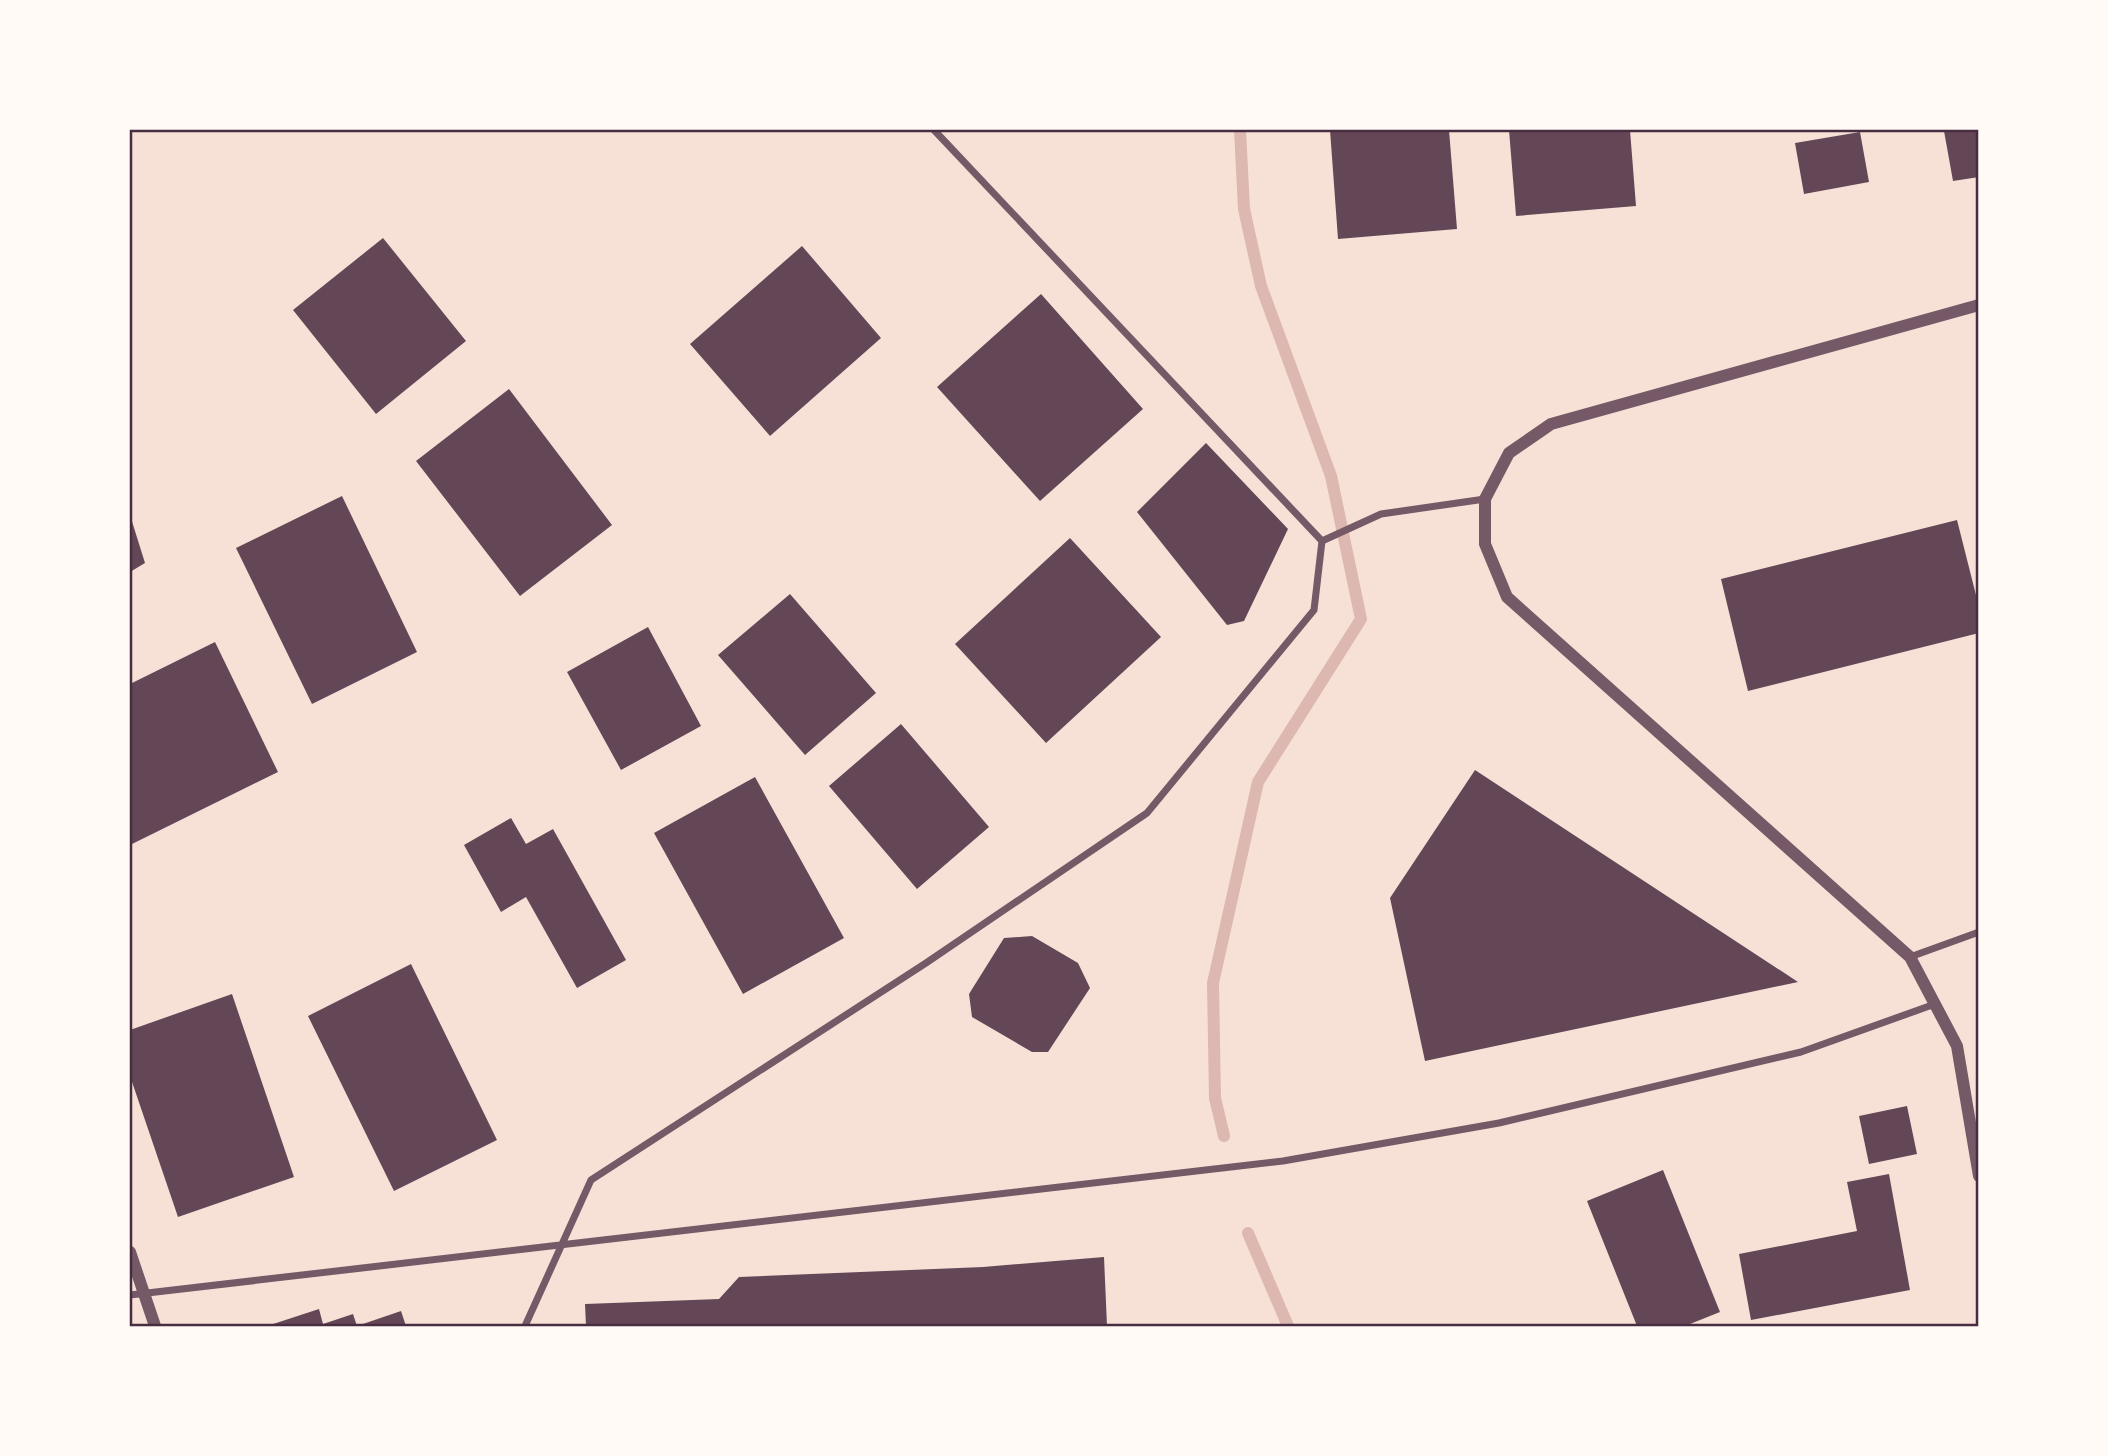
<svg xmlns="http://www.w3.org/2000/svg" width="2108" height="1456" font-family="Karla,sans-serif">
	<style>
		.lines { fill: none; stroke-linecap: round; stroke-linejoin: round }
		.stream { stroke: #dcb8b0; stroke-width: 12 }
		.building { fill: #644757 }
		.minor { stroke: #755966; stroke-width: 7 }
		.tertiary { stroke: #755966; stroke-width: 12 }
		.neatline { fill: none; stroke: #4a2c40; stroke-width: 2.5 }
	</style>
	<rect width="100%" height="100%" fill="#f7e1d7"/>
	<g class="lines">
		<path class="stream" d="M1224 1136 1215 1098 1213 983 1258 782 1361 619 1331 476 1261 286 1244 209 1240 130
			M1248 1233 1288 1326"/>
	</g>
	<path class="building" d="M1330 130H1449L1457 229 1338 239Z
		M1509 130H1630L1636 206 1516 216Z
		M1953 130H1979V177L1953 181 1944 131Z
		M1860 132 1869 182 1804 194 1795 143Z
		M383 238 466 341 376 414 293 310Z
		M802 246 881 338 770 436 690 344Z
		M1041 294 1143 409 1040 501 937 387Z
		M509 389 612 525 520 596 416 461Z
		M1206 443 1288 529 1244 621 1227 625 1137 512Z
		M342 496 417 652 312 704 236 548Z
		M130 515 145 563 130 572Z
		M1957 520 1979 607V633L1748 691 1721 579Z
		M1070 538 1161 637 1046 743 955 644Z
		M790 594 876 693 805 755 718 655Z
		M648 627 701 726 621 770 567 672Z
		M215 642 278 772 130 845V684Z
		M901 724 989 827 917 889 829 786Z
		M1475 770 1798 982 1425 1061 1390 898Z
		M755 777 844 938 743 994 654 833Z
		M511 818 526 844 553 829 626 960 577 988 526 897 501 912 464 845Z
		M1032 936 1078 963 1090 988 1048 1052H1032L972 1017 969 994 1004 938Z
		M411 964 497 1140 394 1191 308 1016Z
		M232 994 294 1177 178 1217 130 1076V1030Z
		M1907 1106 1917 1154 1869 1164 1859 1116Z
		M1663 1170 1720 1312 1685 1326H1637L1587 1201Z
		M1889 1174 1910 1290 1751 1320 1739 1254 1857 1231 1847 1182Z
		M1104 1257 1107 1326H586L585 1304 719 1299 739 1277 983 1267Z
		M319 1309 323 1324 353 1314 357 1326 401 1311 406 1326H267Z"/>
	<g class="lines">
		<path class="minor" d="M934 130 1322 541
			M1322 541 1381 514 1485 499
			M1910 957 1979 932
			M130 1295 1283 1161 1499 1123 1801 1052 1935 1004
			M525 1326 591 1180 926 963 1147 813 1314 610 1322 541"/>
		<path class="tertiary" d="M1979 305 1551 424 1509 453 1485 499V544L1507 597 1910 957 1957 1046 1979 1176
			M130 1252 155 1326"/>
	</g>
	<rect width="2108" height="1456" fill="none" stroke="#fffaf5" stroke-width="262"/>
	<rect x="131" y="131" width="1846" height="1194" class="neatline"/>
</svg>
